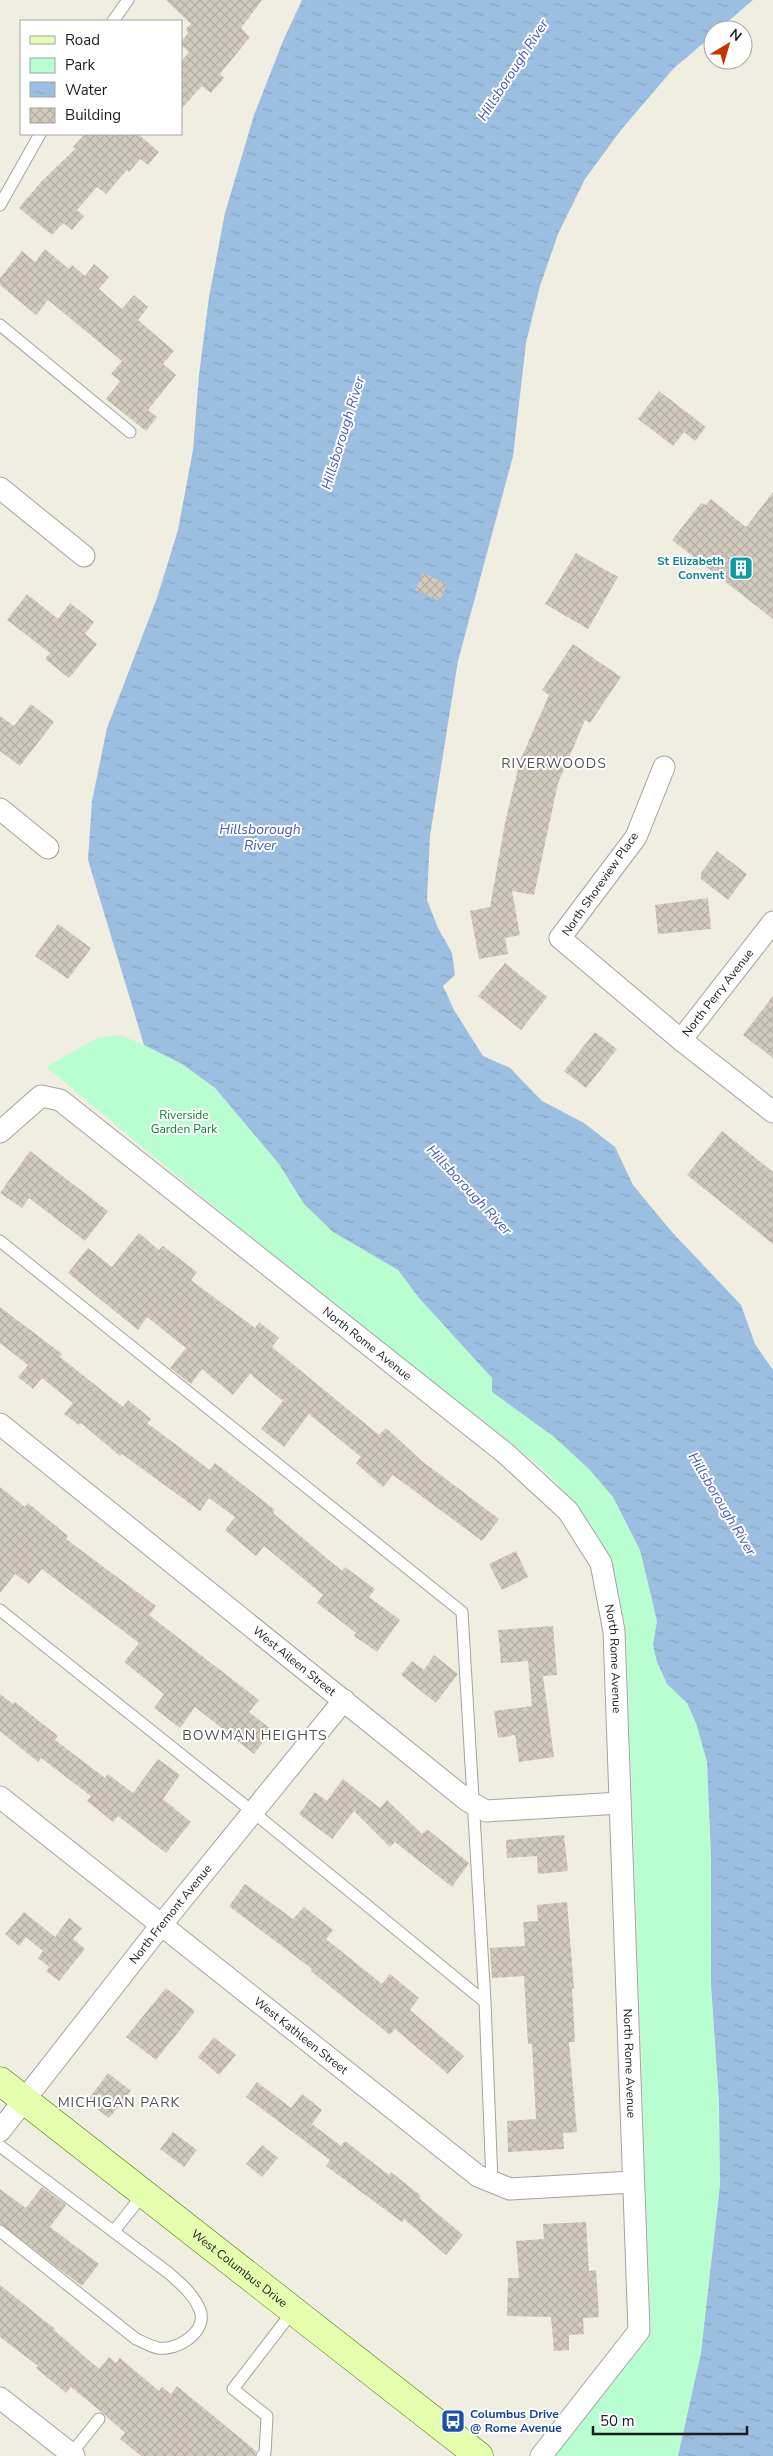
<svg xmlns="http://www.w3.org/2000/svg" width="773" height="2456" font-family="'Nunito Sans',sans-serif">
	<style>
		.park { fill: #b8fed1 }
		.water { fill: url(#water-ripples) }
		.building { fill: url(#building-cross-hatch) }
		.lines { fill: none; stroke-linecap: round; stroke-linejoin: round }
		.service-casing { stroke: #a3a3a3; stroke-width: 13 }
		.minor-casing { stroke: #a3a3a3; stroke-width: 23 }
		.secondary-casing { stroke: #497600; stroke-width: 29 }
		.service { stroke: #fff; stroke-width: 11 }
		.minor { stroke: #fff; stroke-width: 21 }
		.secondary { stroke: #e5ffae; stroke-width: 28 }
		.labels { text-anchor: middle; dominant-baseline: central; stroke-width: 4; stroke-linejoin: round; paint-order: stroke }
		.culture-label { font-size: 12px; font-weight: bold; fill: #0d838f; stroke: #fff; text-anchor: end }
		.street-label { font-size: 12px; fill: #1c1c1c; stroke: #fff }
		.park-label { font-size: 12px; fill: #02832f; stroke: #fff }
		.transit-label { font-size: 12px; font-weight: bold; fill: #164399; stroke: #fff; text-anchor: start }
		.water-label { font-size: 14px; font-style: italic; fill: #415bb3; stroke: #fff }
		.neighbourhood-label { font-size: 14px; letter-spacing: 1px; fill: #4f4f4f; stroke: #fff }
	</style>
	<defs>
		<pattern id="water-ripples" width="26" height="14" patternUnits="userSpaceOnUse" patternTransform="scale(1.25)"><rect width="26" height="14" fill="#9cbfe1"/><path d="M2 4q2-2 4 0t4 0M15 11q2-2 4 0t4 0" fill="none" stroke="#86a4c0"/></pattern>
		<pattern id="building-cross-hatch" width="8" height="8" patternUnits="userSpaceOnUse" patternTransform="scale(1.25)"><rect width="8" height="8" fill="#d2cbbd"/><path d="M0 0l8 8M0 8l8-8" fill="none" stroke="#b4aea2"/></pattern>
	</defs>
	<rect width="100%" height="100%" fill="#efeee1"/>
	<path class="park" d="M120 1035 144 1045 182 1064 215 1088 279 1164 304 1204 333 1232 398 1270 419 1298 492 1378 589 1469 613 1497 640 1550 657 1621 653 1645 667 1684 687 1703 696 1723 707 1762 711 1856V1984L719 2102 720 2185 701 2353 678 2456H555L651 2333 626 1629 615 1577 597 1535 571 1499 541 1467 252 1238 46 1067 97 1038Z"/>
	<path class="water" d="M302 0H753L718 30H713V35L674 68 621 130 585 179 558 234 540 286 526 343 513 456 458 661 430 836 427 900 438 928 452 953 455 975 443 986 454 1010 483 1056 510 1068 542 1101 584 1123 615 1147 633 1185 671 1231 741 1305 755 1344 773 1370V2456H678L701 2353 720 2185 719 2102 711 1984V1856L707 1762 696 1723 687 1703 667 1684 657 1662 653 1645 657 1621 640 1550 613 1497 589 1469 553 1436 492 1392V1378L419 1298 398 1270 333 1232 304 1204 279 1164 215 1088 182 1064 144 1045 88 860 92 801 107 728 157 598 178 530 193 450 199 375 209 297 225 213 254 115 283 41Z"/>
	<path class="building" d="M166 0H262L241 28 250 37 220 74 224 78 211 93 202 86 181 109V62L189 52 181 45V42L188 33 186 29 191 24Z
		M85 134H138L159 152 148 165 140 159 129 172 127 170 106 194 97 187 77 210 84 216 72 230 63 223 52 235 19 208 40 183 75 149 73 147Z
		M45 249 69 269 72 265 85 276 94 264 109 277 99 289 122 309 134 295 148 307 138 320 174 351 163 364 176 375 148 410 157 417 146 431 106 399 120 381 111 374 122 361 48 300 36 315 0 285V278L22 251 35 262Z
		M659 391 706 427 695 441 684 432 673 446 638 419Z
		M773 492V619L672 540 701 503 706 505 711 499 746 527Z
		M576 553 618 577 588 629 545 604Z
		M423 573 447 584 440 601 415 590Z
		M27 594 58 619 70 603 94 622 85 634 97 644 69 678 45 659 50 653 7 620Z
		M573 644 621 677 590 723 585 720 558 783 534 895 512 891 520 935 505 938 508 954 479 959 470 911 490 907 505 823 520 761 549 695 542 690Z
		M31 704 54 722 20 766 0 751V716L14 726Z
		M717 851 747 874 728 900 701 879V873Z
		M708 898 711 929 658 934 655 905Z
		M58 924 91 948 68 979 35 956Z
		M505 963 547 997 521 1030 478 996Z
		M773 996V1058L743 1035Z
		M595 1032 617 1049 586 1088 564 1071Z
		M722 1131 773 1172V1244L687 1175Z
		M30 1151 108 1211 85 1241 29 1198 22 1208 0 1193Z
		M139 1233 159 1250 163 1246 197 1272 191 1280 255 1328 259 1322 279 1338 272 1347 379 1435 386 1428 422 1461 499 1519 482 1541 393 1475 383 1487 356 1463 361 1457 309 1414 284 1447 261 1429 283 1401 250 1374 233 1395 202 1369 191 1384 170 1368 186 1348 147 1317 138 1330 68 1273 88 1248 112 1267Z
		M0 1307 62 1354 60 1357 123 1407 128 1400 151 1419 147 1423 210 1470 215 1463 275 1510 273 1513 342 1571 345 1567 375 1589 369 1597 400 1620 377 1652 354 1636 356 1633 317 1603 323 1595 264 1546 256 1556 225 1530 235 1517 209 1498 200 1511 122 1454 120 1456 81 1423 79 1425 64 1414 73 1403 42 1378 33 1389 18 1377 28 1365 0 1343Z
		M0 1487 25 1507 28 1503 68 1536 66 1539 156 1606 149 1615 259 1700 249 1712 272 1730 254 1754 195 1707 180 1728 154 1708 164 1694 124 1662 139 1643 42 1569 29 1584 15 1574 0 1593Z
		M516 1551 528 1577 502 1590 489 1564Z
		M553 1626 557 1675 543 1676 554 1757 519 1762 515 1735 498 1738 494 1711 532 1706 528 1661 501 1663 498 1630Z
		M434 1655 458 1674 436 1703 401 1675 412 1661 424 1670Z
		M0 1694 13 1704 15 1702 58 1736 55 1740 105 1778 108 1774 133 1793 158 1759 180 1775 163 1799 191 1822 166 1853 118 1816 113 1822 87 1801 91 1796 41 1758 38 1762 0 1731Z
		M343 1779 380 1808 387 1800 422 1834 427 1829 469 1863 452 1887 395 1842 390 1847 354 1811 332 1839 299 1814 315 1792 327 1801Z
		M564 1835 568 1871 538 1874 537 1856 507 1858 506 1840Z
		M245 1884 293 1919 304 1907 333 1930 326 1939 382 1984 390 1974 419 1998 410 2010 464 2056 448 2074 395 2029 390 2035 311 1971 312 1969 229 1906Z
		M567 1902 574 1988 572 1989 575 2042H569L577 2132 563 2133 564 2149 508 2152 507 2121 536 2119 532 2044H528L524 1976 492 1978 490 1948 525 1946 523 1922 538 1921 537 1905Z
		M24 1912 55 1937 69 1918 82 1928 73 1939 85 1949 59 1981 46 1971 55 1961 49 1967 38 1958 43 1951 26 1937 19 1946 5 1934Z
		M166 1988 195 2011 156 2060 126 2037Z
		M214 2037 236 2055 219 2075 198 2057Z
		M108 2073 131 2091 109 2118 87 2101Z
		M257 2082 291 2108 302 2094 322 2110 312 2124 341 2146 345 2141 389 2175 391 2172 421 2196 419 2198 463 2235 446 2255 404 2219 402 2222 360 2191 326 2166 330 2160 246 2097Z
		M173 2132 197 2150 184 2167 160 2149Z
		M262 2145 278 2158 262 2177 246 2164Z
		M42 2187 66 2205 50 2227 99 2264 82 2286 0 2224V2189L26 2208Z
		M586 2222 589 2271 596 2270 599 2317 583 2318 584 2334 569 2335V2350L554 2351 551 2317 507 2316 508 2278H519L516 2241 544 2239 543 2224Z
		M0 2285 55 2329 54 2330 99 2369 109 2357 116 2363 120 2358 159 2391 162 2387 171 2394 177 2386 256 2451 255 2456H141L120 2439 125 2433 104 2414 71 2387 66 2393 36 2368 38 2366 0 2337Z"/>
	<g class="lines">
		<g class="service-casing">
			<path id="service" d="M113 21 128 0
				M0 205 40 134
				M0 325 130 432
				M0 1241 462 1612 485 2002
				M0 1610 253 1812 485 2002 492 2182
				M0 2146 170 2274C182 2285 194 2295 200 2310 208 2332 177 2351 158 2348 150 2346 143 2342 136 2339L0 2231
				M114 2231 144 2193
				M71 2454 99 2419
				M262 2456 265 2453 267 2416 233 2389 293 2311"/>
		</g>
		<g class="minor-casing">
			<g id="minor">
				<path d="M0 488 84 556"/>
				<path d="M664 767 636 837 560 938 681 1040 773 1112"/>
				<path d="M0 809 48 848"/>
				<path id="s1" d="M681 1040 773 922"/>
				<path id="s2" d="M0 1132 41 1096 60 1100 505 1453 568 1511 601 1563 614 1631 639 2331 541 2456"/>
				<path id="s3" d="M0 1424 468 1801 486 1811 620 1803"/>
				<path id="s4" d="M0 1797 478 2176 510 2189 633 2182"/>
				<path id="s5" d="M0 2131 162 1924 344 1700"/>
				<path d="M0 2398 74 2456"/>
			</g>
		</g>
		<g class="secondary-casing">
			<g id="secondary">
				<path id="s6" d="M0 2081 479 2456"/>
			</g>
		</g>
		<use href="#service" class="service"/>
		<use href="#minor" class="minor"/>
		<use href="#secondary" class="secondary"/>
	</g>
	<defs>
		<g id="building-square" transform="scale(1.25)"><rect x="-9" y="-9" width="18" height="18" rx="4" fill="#0f9aa8" stroke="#fff"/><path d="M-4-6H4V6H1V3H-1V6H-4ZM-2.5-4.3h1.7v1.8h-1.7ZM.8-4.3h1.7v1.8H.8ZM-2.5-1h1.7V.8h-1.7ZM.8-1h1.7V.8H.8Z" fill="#fff"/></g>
		<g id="bus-square" transform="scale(1.25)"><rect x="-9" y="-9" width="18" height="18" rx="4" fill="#1a4fb4" stroke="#fff"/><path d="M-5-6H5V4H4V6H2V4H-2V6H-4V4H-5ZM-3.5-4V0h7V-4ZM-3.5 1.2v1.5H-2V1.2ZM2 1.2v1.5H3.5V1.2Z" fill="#fff"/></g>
	</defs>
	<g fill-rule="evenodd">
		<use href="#building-square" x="741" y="568"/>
		<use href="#bus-square" x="453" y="2421"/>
	</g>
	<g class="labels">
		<g class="culture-label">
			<text x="724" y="561">St Elizabeth<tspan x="724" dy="14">Convent</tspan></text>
		</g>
		<g class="street-label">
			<text transform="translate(600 884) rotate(-55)">North Shoreview Place</text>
			<text stroke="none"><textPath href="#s1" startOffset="60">North Perry Avenue</textPath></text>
			<text stroke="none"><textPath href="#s2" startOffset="466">North Rome Avenue</textPath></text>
			<text stroke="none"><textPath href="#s2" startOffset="886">North Rome Avenue</textPath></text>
			<text stroke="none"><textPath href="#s3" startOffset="378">West Aileen Street</textPath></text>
			<text stroke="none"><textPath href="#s5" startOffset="276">North Fremont Avenue</textPath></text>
			<text stroke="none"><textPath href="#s4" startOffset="384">West Kathleen Street</textPath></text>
			<text stroke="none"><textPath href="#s2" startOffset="1291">North Rome Avenue</textPath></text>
			<text stroke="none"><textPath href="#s6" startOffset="304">West Columbus Drive</textPath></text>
		</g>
		<g class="park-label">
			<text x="184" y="1115">Riverside<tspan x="184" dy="14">Garden Park</tspan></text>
		</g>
		<g class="transit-label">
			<text x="470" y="2414">Columbus Drive<tspan x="470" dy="14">@ Rome Avenue</tspan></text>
		</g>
		<g class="water-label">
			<text transform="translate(513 70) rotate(-57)">Hillsborough River</text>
			<text transform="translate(343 433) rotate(-73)">Hillsborough River</text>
			<text x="260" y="829">Hillsborough<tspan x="260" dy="16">River</tspan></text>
			<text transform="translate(469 1190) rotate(47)">Hillsborough River</text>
			<text transform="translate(722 1504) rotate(59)">Hillsborough River</text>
		</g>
		<g class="neighbourhood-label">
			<text x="554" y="763">RIVERWOODS</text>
			<text x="255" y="1735">BOWMAN HEIGHTS</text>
			<text x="119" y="2102">MICHIGAN PARK</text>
		</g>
	</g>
	<rect x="20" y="20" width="162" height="115" fill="#ffffff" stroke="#a4a4a4"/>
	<rect x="30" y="36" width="25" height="8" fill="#e5ffae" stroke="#a4a4a4"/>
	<text x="65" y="45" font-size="15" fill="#1c1c1c">Road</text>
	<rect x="30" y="58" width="25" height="15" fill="#b8fed1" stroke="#a4a4a4"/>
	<text x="65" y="70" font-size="15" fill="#1c1c1c">Park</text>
	<rect x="30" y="82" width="25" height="15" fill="url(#water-ripples)" stroke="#a4a4a4"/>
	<text x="65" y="95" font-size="15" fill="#1c1c1c">Water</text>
	<rect x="30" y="108" width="25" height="15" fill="url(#building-cross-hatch)" stroke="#a4a4a4"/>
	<text x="65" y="120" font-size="15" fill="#1c1c1c">Building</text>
	<g transform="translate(728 45) rotate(38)"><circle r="24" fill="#ffffff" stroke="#a4a4a4"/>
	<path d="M0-4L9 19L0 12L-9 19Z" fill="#c83600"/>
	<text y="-8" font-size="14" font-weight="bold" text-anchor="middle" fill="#1c1c1c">N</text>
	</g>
	<path d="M593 2426v8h154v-8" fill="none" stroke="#1c1c1c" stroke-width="2.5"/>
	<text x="600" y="2426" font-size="15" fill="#1c1c1c" stroke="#ffffff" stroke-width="4" paint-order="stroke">50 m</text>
</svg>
